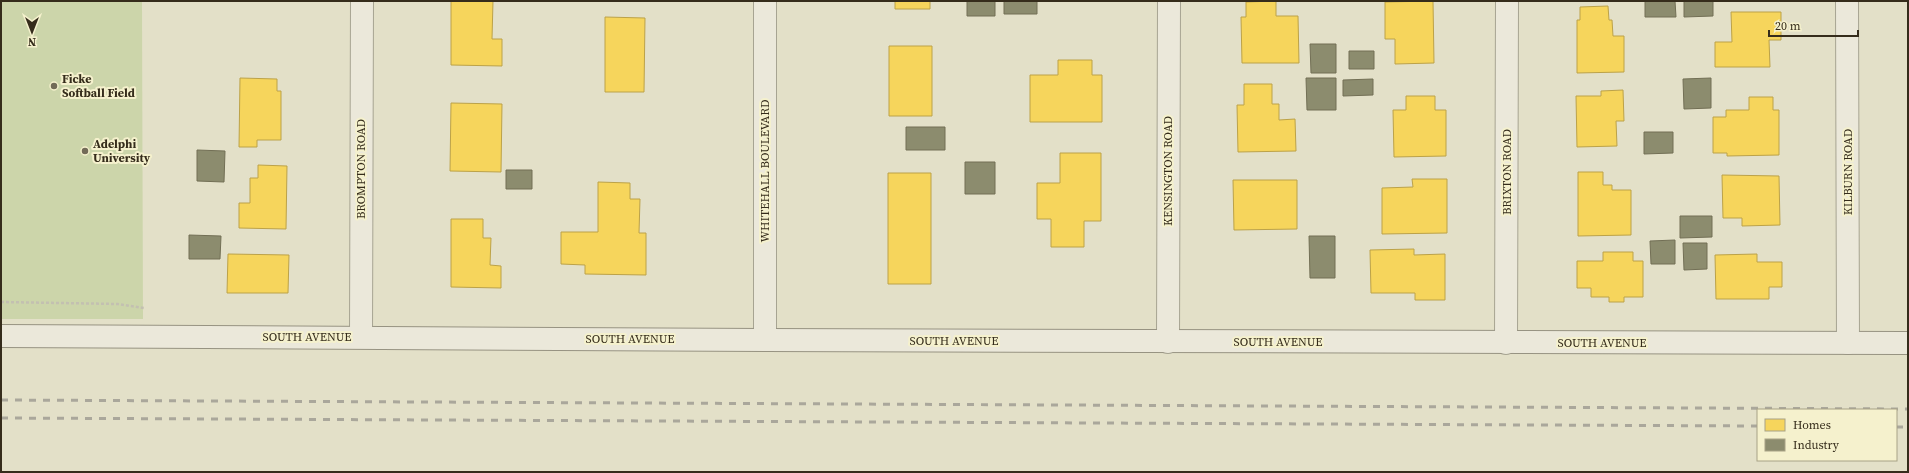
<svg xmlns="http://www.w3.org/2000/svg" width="1909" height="473" font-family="'Source Serif 4',serif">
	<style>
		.green { fill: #ccd5aa }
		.homes { fill: #f6d55c; stroke: #bca248 }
		.industry { fill: #8c8c6e; stroke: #726f55 }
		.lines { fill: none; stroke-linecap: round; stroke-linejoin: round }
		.street-casing { stroke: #a7a492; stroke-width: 24 }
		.secondary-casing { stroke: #979382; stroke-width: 24 }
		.path { stroke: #c3c0b1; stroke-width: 2.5; stroke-dasharray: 3 2; stroke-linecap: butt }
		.street { stroke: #ebe8da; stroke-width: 22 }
		.secondary { stroke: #ebe8da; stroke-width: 22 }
		.rail { stroke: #aaa79b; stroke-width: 3; stroke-dasharray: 7 7; stroke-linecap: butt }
		.poi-dot { fill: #726b58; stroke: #f5f1cd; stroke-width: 1.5 }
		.labels { text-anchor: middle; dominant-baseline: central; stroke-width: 4; stroke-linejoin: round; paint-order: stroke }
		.poi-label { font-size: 12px; font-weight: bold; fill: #352c1b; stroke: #f5f1cd; text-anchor: start }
		.street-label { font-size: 12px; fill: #352c1b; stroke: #f5f1cd }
	</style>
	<rect width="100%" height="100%" fill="#e3e0c8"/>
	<path class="green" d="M1 1H142L143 319H1Z"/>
	<path class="homes" d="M451 1H493L492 39H502V66L451 65Z
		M895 1H930V9H895Z
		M1276 1V16H1298L1299 63H1242L1241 17H1246V2Z
		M1433 1 1434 63 1395 64V39H1385V2Z
		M1608 6 1609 20H1612L1613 36H1624V72L1577 73V20H1580V7Z
		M1731 12H1781V40H1769L1770 67H1715V42H1732Z
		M605 17 645 18 644 92H605Z
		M889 46H932V116H889Z
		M1058 60H1092V75H1102V122H1030V75H1058Z
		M240 78 277 79V91H281V140H257V147H239Z
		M1244 84H1272V104H1279V120L1295 119 1296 151 1238 152 1237 105H1244Z
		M1623 90 1624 121H1616L1617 146 1577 147 1576 96H1601V91Z
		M1406 96H1435V110H1446V156L1394 157 1393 110H1406Z
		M1749 97H1773V110H1779V155L1727 156V153H1713V117H1726V110H1749Z
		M451 103 502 104 501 172 450 171Z
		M1060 153H1101V221H1084V247H1051V219H1037V183H1060Z
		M258 165 287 166 286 229 239 228V203H250V178H258Z
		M1578 172H1603V185H1612V190H1631V235L1578 236Z
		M888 173H931V284H888Z
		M1722 175 1779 176 1780 225 1742 226V218H1723Z
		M1412 179H1447V233L1382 234V188L1413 187Z
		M1233 180H1297V229L1234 230Z
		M598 182 630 183V199H640L639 233H646V275L585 274V265L561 264V232H598Z
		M451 219H483V238H491L490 265 501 266V288L451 287Z
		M1414 249V255L1445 254V300H1415V293H1371L1370 250Z
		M1603 252H1633V261H1643V297H1624V302H1609V297H1591V288H1577V261H1603Z
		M228 254 289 255 288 293H227Z
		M1757 254V262H1782V287H1769V299H1716L1715 255Z"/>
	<path class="industry" d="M967 1H995V16H967Z
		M1004 1H1037V14H1004Z
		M1645 1H1675L1676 17H1645Z
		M1684 1H1713V16L1684 17Z
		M1310 44H1336V73H1311Z
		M1349 51H1374V69H1349Z
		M1306 78H1336V110H1307Z
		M1711 78V108L1684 109 1683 79Z
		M1373 79V95L1343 96V80Z
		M906 127H945V150H906Z
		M1644 132H1673V153L1644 154Z
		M197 150 225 151 224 182 197 181Z
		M965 162H995V194H965Z
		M506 170H532V189H506Z
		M1680 216H1712V237L1680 238Z
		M189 235 221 236 220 259H189Z
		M1309 236H1335V278H1310Z
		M1675 240V264H1651L1650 241Z
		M1683 243H1707V269L1684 270Z"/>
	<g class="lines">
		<g class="street-casing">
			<path id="street" d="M1847 1 1848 343
				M361 337 362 1
				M765 340V1
				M1168 342 1169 1
				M1506 343 1507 1"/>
		</g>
		<g class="secondary-casing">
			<path id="secondary" d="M1 336 765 340 1908 343"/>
		</g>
		<path class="path" d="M1 302 118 304 144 308"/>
		<use href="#street" class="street"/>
		<use href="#secondary" class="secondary"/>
		<path class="rail" d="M1 400 1908 409
			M1 418 1758 426
			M1896 427H1908"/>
	</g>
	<g class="poi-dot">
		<circle cx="54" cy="86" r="4"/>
		<circle cx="85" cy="151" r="4"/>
	</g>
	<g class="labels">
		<g class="poi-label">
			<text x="62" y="79">Ficke<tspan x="62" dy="14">Softball Field</tspan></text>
			<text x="93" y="144">Adelphi<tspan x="93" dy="14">University</tspan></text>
		</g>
		<g class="street-label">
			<text transform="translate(361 169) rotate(-90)">BROMPTON ROAD</text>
			<text transform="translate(765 171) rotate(-90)">WHITEHALL BOULEVARD</text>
			<text transform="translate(1168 171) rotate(-90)">KENSINGTON ROAD</text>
			<text transform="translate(1507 172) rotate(-90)">BRIXTON ROAD</text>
			<text transform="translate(1848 172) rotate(-90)">KILBURN ROAD</text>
			<text x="307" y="337">SOUTH AVENUE</text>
			<text x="630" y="339">SOUTH AVENUE</text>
			<text x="954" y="341">SOUTH AVENUE</text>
			<text x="1278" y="342">SOUTH AVENUE</text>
			<text x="1602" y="343">SOUTH AVENUE</text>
		</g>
	</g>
	<rect width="1909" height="473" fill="none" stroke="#352c1b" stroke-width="4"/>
	<rect x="1757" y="409" width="140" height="52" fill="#f5f1cd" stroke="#a8a286"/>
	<rect x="1765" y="419" width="20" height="12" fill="#f6d55c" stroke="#a8a286"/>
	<text x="1793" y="429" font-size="12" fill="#352c1b">Homes</text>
	<rect x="1765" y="439" width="20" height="12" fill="#8c8c6e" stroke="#a8a286"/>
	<text x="1793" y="449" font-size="12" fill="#352c1b">Industry</text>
	<g transform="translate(32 32) rotate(180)" stroke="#f5f1cd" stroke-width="3" paint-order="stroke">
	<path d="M0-3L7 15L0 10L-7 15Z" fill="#352c1b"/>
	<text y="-6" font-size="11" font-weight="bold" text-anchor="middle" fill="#352c1b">N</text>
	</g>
	<path d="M1769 30v6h89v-6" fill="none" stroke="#352c1b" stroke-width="2"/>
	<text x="1775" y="30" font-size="12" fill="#352c1b" stroke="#f5f1cd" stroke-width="3" paint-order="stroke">20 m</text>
</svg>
